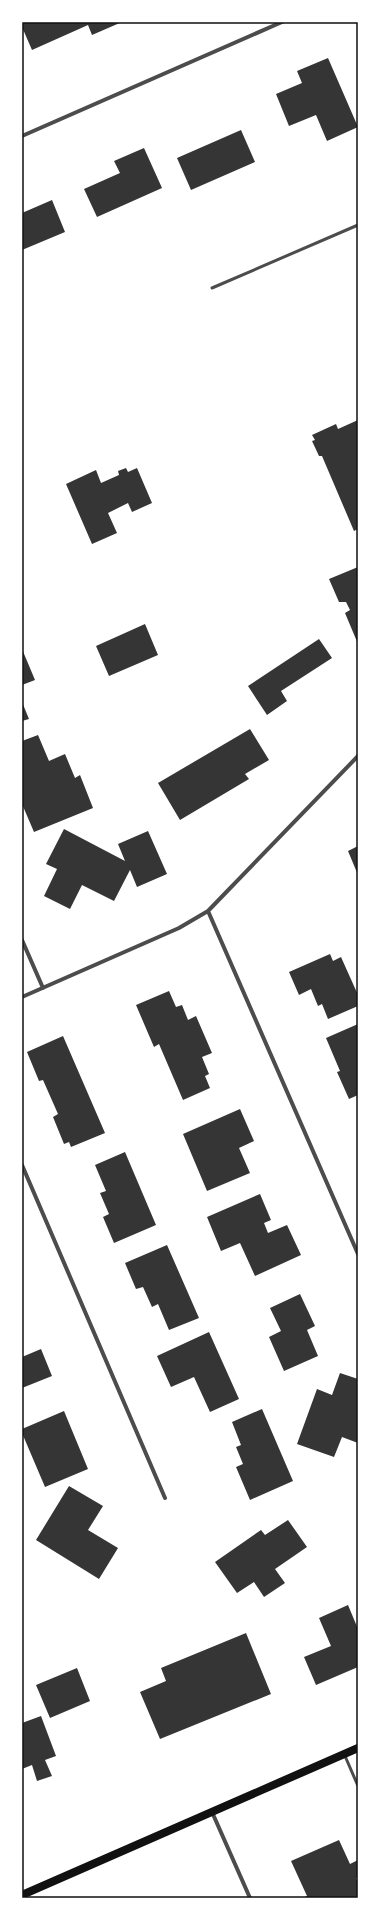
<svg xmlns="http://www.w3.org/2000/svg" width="380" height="1920" font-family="Inter,sans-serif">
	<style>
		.building { fill: #353535 }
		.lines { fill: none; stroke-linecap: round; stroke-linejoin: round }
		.service { stroke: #4c4c4c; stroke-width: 3 }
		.minor { stroke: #4c4c4c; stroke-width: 4 }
		.secondary { stroke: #111; stroke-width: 8 }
		.neatline { fill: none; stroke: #111; stroke-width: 1.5 }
	</style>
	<rect width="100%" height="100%" fill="#fff"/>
	<path class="building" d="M22 22H122L92 35 88 25 32 50 22 27Z
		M328 58 358 127 327 141 316 115 289 126 276 94 302 83 297 71Z
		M241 130 255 162 191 190 177 158Z
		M144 148 162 188 97 217 84 189 120 173 114 161Z
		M52 200 65 232 22 250V213Z
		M358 420V529L354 531 322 456H319L312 441 315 440 312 435 336 424 338 429Z
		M126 468 128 472 137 468 152 503 132 512 128 503 108 513 117 533 92 544 66 484 96 470 101 483 119 475 118 471Z
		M358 567V644L345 613 350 610 346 602H339L329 579Z
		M145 624 158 655 109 676 96 646Z
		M319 639 332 658 281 691 287 701 267 715 248 686Z
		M22 649 35 680 22 685Z
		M22 702 29 719 22 721Z
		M250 729 269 760 245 774 249 779 180 820 158 783Z
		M38 735 49 761 65 754 75 778 80 775 93 808 34 832 22 804V741Z
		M64 829 125 861 118 844 148 831 167 874 137 887 130 870 114 901 82 885 70 909 44 896 57 869 46 864Z
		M358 846V875L348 851Z
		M330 954 333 961 341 957 358 995V1006L328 1019 322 1004 318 1006 311 989 299 995 289 972Z
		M169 991 176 1007 182 1005 188 1020 196 1016 212 1053 202 1057 209 1074 205 1076 210 1088 183 1100 159 1044 154 1047 136 1005Z
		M358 1024V1095L349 1099 337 1072 340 1071 326 1038Z
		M63 1036 105 1133 71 1147 69 1142 64 1144 53 1117 58 1114 43 1080 39 1081 27 1052Z
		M240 1109 254 1141 239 1148 250 1173 207 1191 183 1134Z
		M125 1152 156 1225 114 1243 103 1217 109 1214 100 1193 106 1191 95 1165Z
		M260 1194 271 1220 264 1223 268 1233 287 1225 301 1255 255 1276 240 1243 221 1251 207 1217Z
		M167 1245 199 1318 169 1330 158 1304 152 1307 143 1287 136 1289 125 1263Z
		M300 1294 315 1326 307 1330 318 1356 284 1371 269 1337 281 1331 270 1308Z
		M209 1332 239 1399 210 1412 194 1377 171 1387 157 1356Z
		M41 1349 52 1376 22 1388V1357Z
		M340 1373 358 1379V1443L342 1437 334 1457 297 1444 317 1389 332 1395Z
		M262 1409 293 1481 250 1500 236 1467 243 1464 236 1447 241 1445 232 1422Z
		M64 1411 88 1469 45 1487 22 1433V1429Z
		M69 1486 103 1506 88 1530 118 1548 99 1579 36 1540Z
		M288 1520 307 1547 275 1569 285 1583 264 1597 254 1582 237 1593 215 1562 261 1530 265 1535Z
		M348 1605 358 1629V1667L316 1685 304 1657 331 1646 319 1618Z
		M246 1633 271 1694 160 1739 140 1692 166 1681 161 1668Z
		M77 1668 90 1701 50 1718 36 1685Z
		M41 1716 56 1756 45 1760 52 1776 37 1781 32 1765 22 1769V1723Z
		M339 1840 350 1864 358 1860V1877L356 1878 358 1882V1898H302L307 1896 291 1861Z"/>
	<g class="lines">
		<path class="service" d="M212 288 358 225
			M345 1756 358 1786"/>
		<path class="minor" d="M22 136 282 22
			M208 911 358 1254
			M22 940 43 988
			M22 997 179 928 208 911 358 756
			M22 1165 165 1498
			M212 1812 250 1898"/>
		<path class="secondary" d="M22 1895 358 1748"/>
	</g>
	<rect width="380" height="1920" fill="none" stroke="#ffffff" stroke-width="46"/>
	<rect x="23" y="23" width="334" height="1874" class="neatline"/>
</svg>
